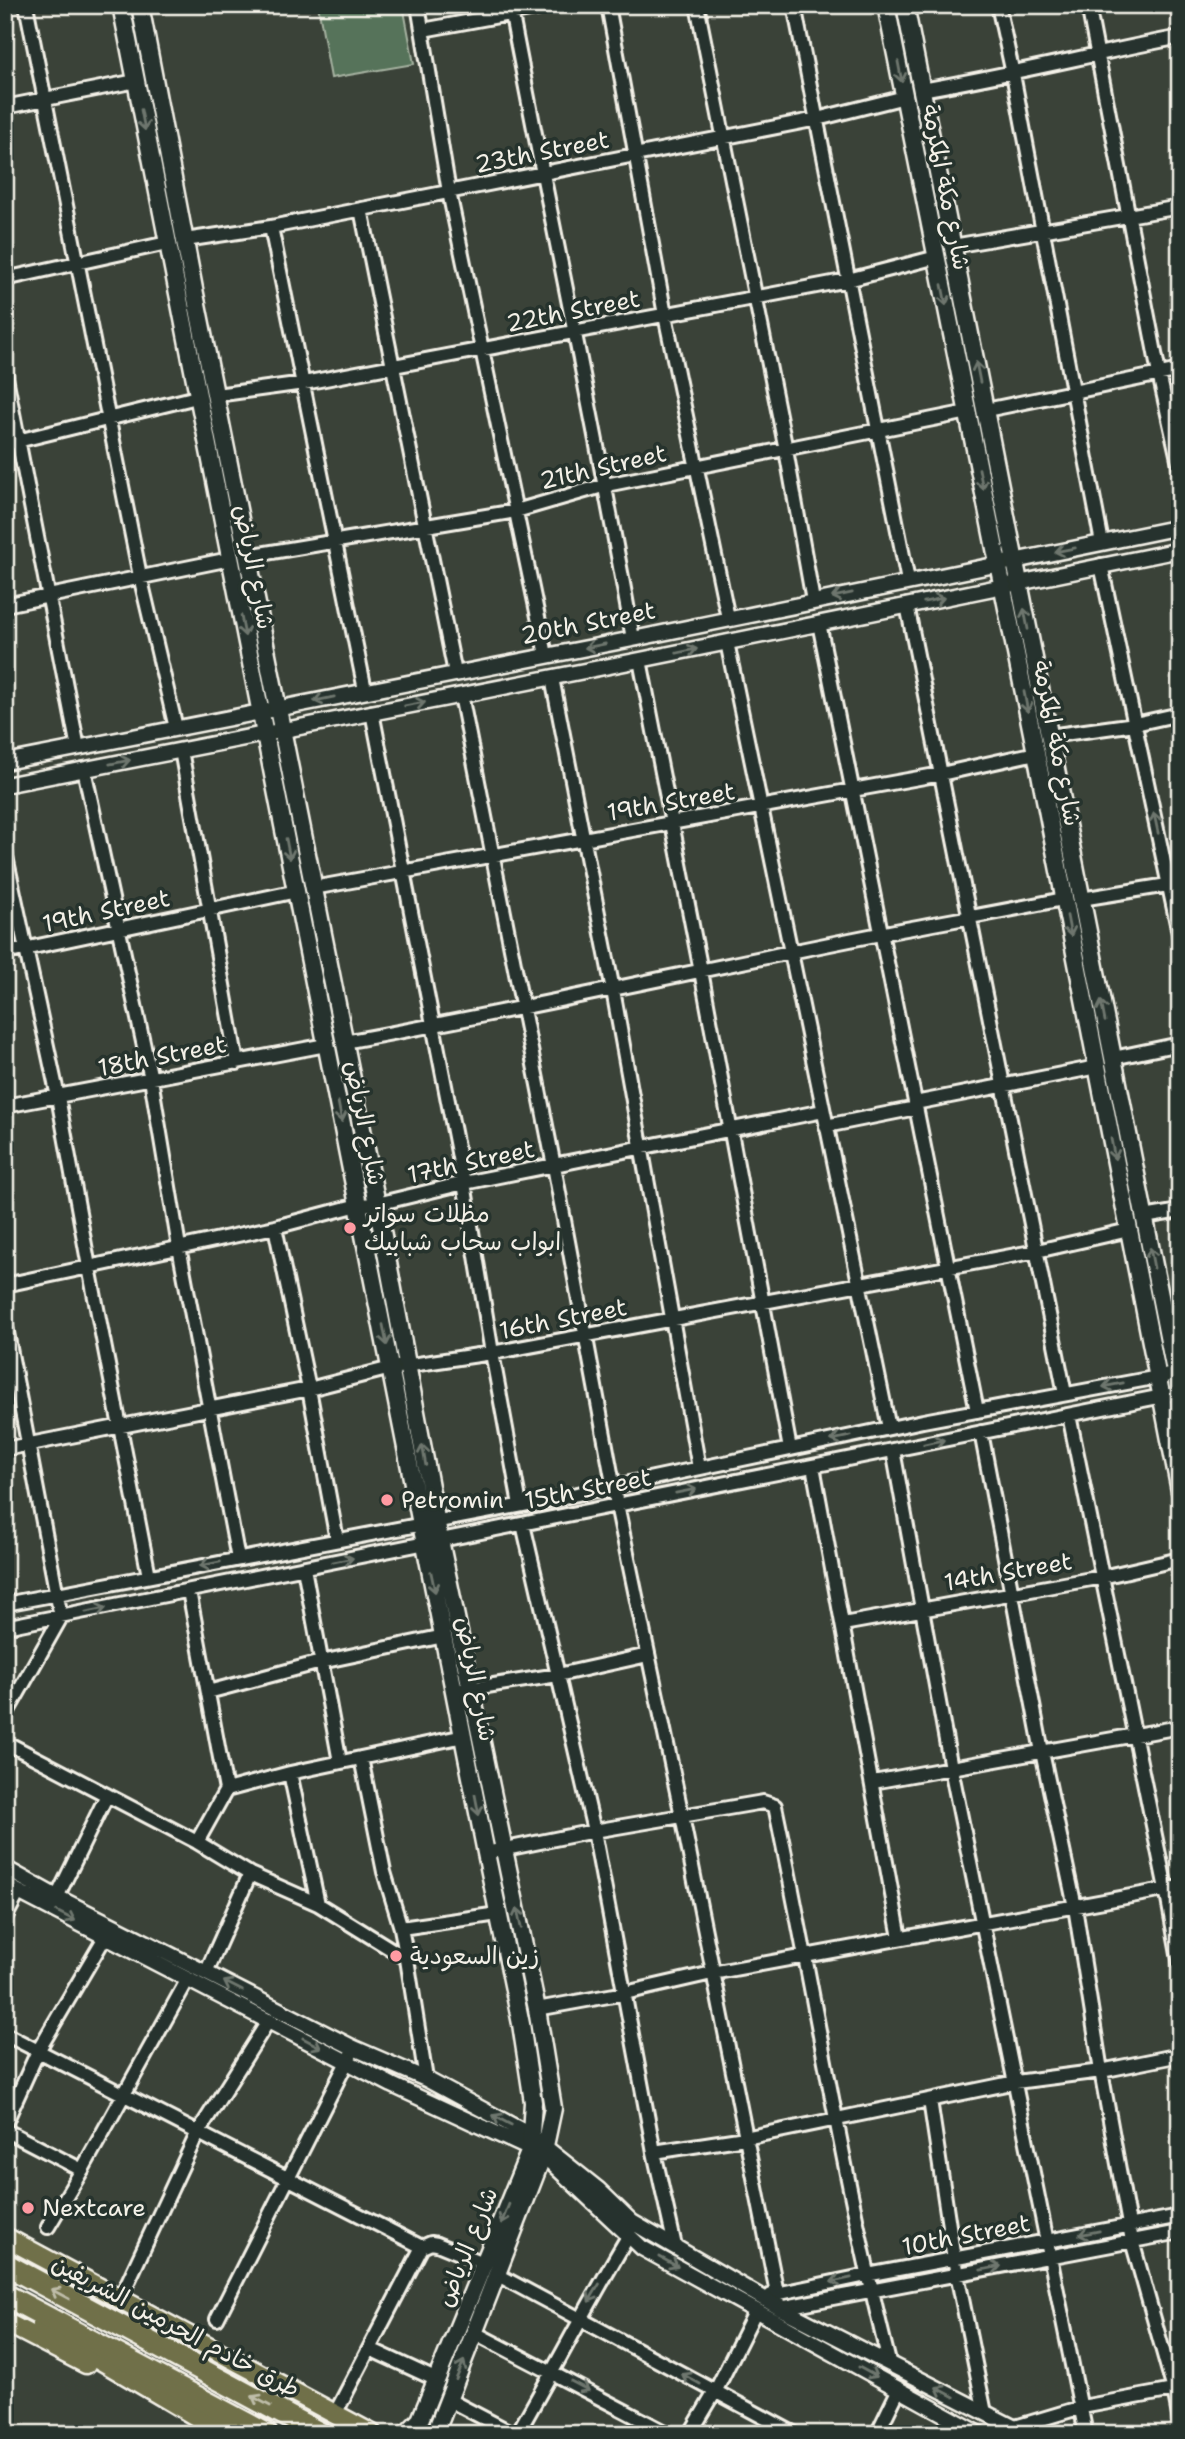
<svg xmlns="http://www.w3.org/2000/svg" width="1185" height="2439" font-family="'Shantell Sans','Playpen Sans Arabic',sans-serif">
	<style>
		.green { fill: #57735a; stroke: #a6b2a1; stroke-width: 2 }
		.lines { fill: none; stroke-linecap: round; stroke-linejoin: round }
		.minor-casing { stroke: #f4f1e8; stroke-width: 18 }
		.tertiary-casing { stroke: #f4f1e8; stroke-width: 19 }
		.secondary-casing { stroke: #f4f1e8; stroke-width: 21 }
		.primary-casing { stroke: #f4f1e8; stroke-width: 23 }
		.motorway-casing { stroke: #f4f1e8; stroke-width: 26 }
		.minor { stroke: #26332d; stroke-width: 12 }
		.tertiary { stroke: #26332d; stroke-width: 14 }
		.secondary { stroke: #26332d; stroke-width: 16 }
		.primary { stroke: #6f704a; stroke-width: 18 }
		.motorway { stroke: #6f704a; stroke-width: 21 }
		.oneway { stroke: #6e766e }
		.oneway2 { stroke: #bfbda9 }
		.poi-dot { fill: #ff9aa2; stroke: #26332d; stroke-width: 2.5 }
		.labels { text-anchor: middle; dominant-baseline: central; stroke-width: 7; stroke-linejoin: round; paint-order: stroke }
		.street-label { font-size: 24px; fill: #f4f1e8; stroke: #26332d }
		.poi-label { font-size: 24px; fill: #f4f1e8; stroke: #26332d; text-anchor: start }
	</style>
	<rect width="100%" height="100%" fill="#3a4238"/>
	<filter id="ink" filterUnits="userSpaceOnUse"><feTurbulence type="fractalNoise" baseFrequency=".0143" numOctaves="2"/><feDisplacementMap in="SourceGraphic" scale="14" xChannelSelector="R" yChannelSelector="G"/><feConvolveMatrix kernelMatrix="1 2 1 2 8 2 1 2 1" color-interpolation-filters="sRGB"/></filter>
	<g filter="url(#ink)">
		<path class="green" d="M318 5H403L414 64 331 78Z"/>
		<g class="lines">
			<g class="minor-casing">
				<path id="minor" d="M26 5 140 576 176 728
					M418 5 449 192 546 655
					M510 5C550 217 596 427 633 639
					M608 5 665 315 728 618
					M697 5 786 450 813 601
					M794 5 908 581
					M998 5 1013 74 1102 543
					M1088 5 1159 374 1180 468
					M423 30 557 5
					M922 90C1008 75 1093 54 1180 37
					M5 107 136 81
					M361 209 455 673
					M271 227 365 690
					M185 240 271 227 817 119 905 97
					M953 246 1180 207
					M5 279 167 243
					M5 372 78 748
					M216 395 304 383 848 280 937 257
					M986 410 1180 370
					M5 444 197 397
					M248 556 516 511 606 485 968 412
					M1101 565 1180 938
					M5 605 230 559
					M907 605 1065 1394
					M819 623 977 1411
					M727 642 889 1428
					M640 660 701 971 790 1449
					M552 678 613 990 699 1468
					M461 695 554 1166 617 1505 682 1816 780 2308 1180 2232
					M372 712 464 1183 492 1353 520 1505
					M1049 736 1135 724 1180 714
					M181 750 237 1063
					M84 769 151 1079 179 1247 238 1559
					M5 852 58 1097 89 1267 149 1576
					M313 888 941 774 1036 753
					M1081 899 1180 883
					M5 953 297 891
					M344 1042C524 1010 701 969 880 934 941 922 1002 912 1063 899
					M1113 1058 1180 1044
					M915 1103 1097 1067
					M5 1106 326 1045
					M826 1126 916 1108
					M1144 1217 1180 1211
					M275 1227 309 1389 337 1540
					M5 1285 275 1227 358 1205 377 1204 464 1183 823 1111
					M5 1322 61 1617 5 1716
					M1069 1415 1166 1889 1180 1964
					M981 1432 1042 1752 1075 1907 1101 2071 1132 2241 1174 2390 1180 2421
					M5 1449 309 1389 391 1368 492 1353 1037 1251 1129 1230
					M893 1450 951 1768 1086 2434
					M813 1466 900 1938
					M523 1524 594 1831 654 2152 675 2246
					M304 1568 340 1762
					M189 1591 226 1790
					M5 1604 549 1500 923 1421 1180 1373
					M843 1624 1102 1577 1180 1559
					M5 1627 1168 1395
					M455 1691 558 1675 648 1655
					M208 1692 321 1662 444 1636
					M5 1742 197 1842 250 1874 318 1904 407 1959
					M361 1758 384 1872 401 1928 407 1959 426 2079
					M290 1773 318 1904
					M873 1782 1180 1727
					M197 1842 226 1790 290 1773 464 1736
					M486 1853 594 1831 763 1802 775 1806C814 1991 843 2179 889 2362
					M57 1897 107 1795
					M5 1918 19 1892
					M401 1928 498 1914
					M206 1973 250 1874
					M537 2009 625 1993 712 1973 1180 1887
					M5 2034 422 2247
					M930 2100 954 2259 985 2413
					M5 2124 38 2051 105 1937
					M5 2130 82 2170
					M654 2152 745 2138 1016 2082 1101 2071 1180 2055
					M48 2227 82 2170 188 1979
					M498 2275 795 2434
					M771 2295 867 2275 1180 2216
					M120 2299 197 2134 269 2020
					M217 2319 351 2054
					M475 2333 669 2434
					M370 2349 437 2380
					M447 2399 514 2434
					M335 2414 422 2247 431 2243 437 2244 486 2264
					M1015 2427 1082 2407 1179 2389
					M517 2434C555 2368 590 2300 629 2235
					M690 2434 715 2392 756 2310
					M877 2434 899 2389"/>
			</g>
			<g class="tertiary-casing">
				<path id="tertiary" d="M5 762 633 639 1180 527
					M5 785 640 660 1180 550
					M5 1868 57 1897 354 2048 426 2079 530 2135 599 2190 632 2222 780 2308 1027 2434
					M5 1885 392 2085 543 2155 642 2248 980 2434"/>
			</g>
			<g class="secondary-casing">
				<path id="secondary" d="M121 5 486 1853 521 2024 533 2102 530 2150 420 2420 406 2434
					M140 5 194 289 377 1204 440 1540 537 2009 553 2108 543 2155 435 2434
					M886 5 1036 753 1180 1491
					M905 5 1180 1397"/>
			</g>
			<g class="primary-casing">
				<path id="primary" d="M5 2237 372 2434
					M5 2322 86 2364
					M41 2325 226 2434"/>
			</g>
			<g class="motorway-casing">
				<path id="motorway" d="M5 2264 321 2434
					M5 2295 266 2434"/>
			</g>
			<use href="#minor" class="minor"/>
			<use href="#tertiary" class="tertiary"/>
			<use href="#secondary" class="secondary"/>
			<use href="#primary" class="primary"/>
			<use href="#motorway" class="motorway"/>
		</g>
		<defs><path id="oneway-shaft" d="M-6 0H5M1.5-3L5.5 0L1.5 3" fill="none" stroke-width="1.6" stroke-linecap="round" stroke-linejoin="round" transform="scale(1.75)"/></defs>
		<g class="oneway">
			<use href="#oneway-shaft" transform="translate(900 72) rotate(79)"/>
			<use href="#oneway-shaft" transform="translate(143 120) rotate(79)"/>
			<use href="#oneway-shaft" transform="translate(944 295) rotate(79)"/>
			<use href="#oneway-shaft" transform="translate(978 372) rotate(-101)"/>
			<use href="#oneway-shaft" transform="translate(981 479) rotate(79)"/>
			<use href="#oneway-shaft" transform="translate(1065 550) rotate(169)"/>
			<use href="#oneway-shaft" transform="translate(842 595) rotate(168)"/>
			<use href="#oneway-shaft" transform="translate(934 600) rotate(-12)"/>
			<use href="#oneway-shaft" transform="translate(1026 619) rotate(-101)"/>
			<use href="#oneway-shaft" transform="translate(243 626) rotate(79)"/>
			<use href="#oneway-shaft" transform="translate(595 646) rotate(169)"/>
			<use href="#oneway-shaft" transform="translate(687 651) rotate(-12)"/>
			<use href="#oneway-shaft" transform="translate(324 699) rotate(168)"/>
			<use href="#oneway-shaft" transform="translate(1026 702) rotate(79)"/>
			<use href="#oneway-shaft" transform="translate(415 704) rotate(-10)"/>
			<use href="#oneway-shaft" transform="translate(120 762) rotate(-11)"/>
			<use href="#oneway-shaft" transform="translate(1156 823) rotate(-102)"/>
			<use href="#oneway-shaft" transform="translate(288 849) rotate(79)"/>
			<use href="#oneway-shaft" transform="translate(1069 926) rotate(79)"/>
			<use href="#oneway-shaft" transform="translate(1103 1011) rotate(-101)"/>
			<use href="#oneway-shaft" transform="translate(340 1112) rotate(79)"/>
			<use href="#oneway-shaft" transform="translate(1113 1149) rotate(79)"/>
			<use href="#oneway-shaft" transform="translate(1152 1258) rotate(-101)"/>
			<use href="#oneway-shaft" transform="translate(385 1335) rotate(79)"/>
			<use href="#oneway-shaft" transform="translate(1113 1385) rotate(169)"/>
			<use href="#oneway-shaft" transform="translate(841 1438) rotate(168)"/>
			<use href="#oneway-shaft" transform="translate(934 1442) rotate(-12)"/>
			<use href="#oneway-shaft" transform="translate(424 1455) rotate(-100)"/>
			<use href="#oneway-shaft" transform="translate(686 1491) rotate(-11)"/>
			<use href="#oneway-shaft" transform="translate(343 1560) rotate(-11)"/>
			<use href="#oneway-shaft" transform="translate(210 1564) rotate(169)"/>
			<use href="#oneway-shaft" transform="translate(433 1582) rotate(78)"/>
			<use href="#oneway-shaft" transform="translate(96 1610) rotate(-11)"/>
			<use href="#oneway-shaft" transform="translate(477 1805) rotate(79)"/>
			<use href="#oneway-shaft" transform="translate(66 1916) rotate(27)"/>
			<use href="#oneway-shaft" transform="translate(519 1918) rotate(-102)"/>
			<use href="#oneway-shaft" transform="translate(233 1986) rotate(-153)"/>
			<use href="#oneway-shaft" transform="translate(312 2043) rotate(28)"/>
			<use href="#oneway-shaft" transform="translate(502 2120) rotate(-152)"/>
			<use href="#oneway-shaft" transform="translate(505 2214) rotate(112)"/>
			<use href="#oneway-shaft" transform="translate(1089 2233) rotate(169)"/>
			<use href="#oneway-shaft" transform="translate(669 2262) rotate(29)"/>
			<use href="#oneway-shaft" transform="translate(991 2268) rotate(-11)"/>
			<use href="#oneway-shaft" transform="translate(841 2280) rotate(168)"/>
			<use href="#oneway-shaft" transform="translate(594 2293) rotate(121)"/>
			<use href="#oneway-shaft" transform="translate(460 2370) rotate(-67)"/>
			<use href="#oneway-shaft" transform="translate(868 2372) rotate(29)"/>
			<use href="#oneway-shaft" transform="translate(691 2379) rotate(-151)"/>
			<use href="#oneway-shaft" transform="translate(580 2386) rotate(28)"/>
			<use href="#oneway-shaft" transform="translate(945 2392) rotate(-152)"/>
		</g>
		<g class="oneway2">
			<use href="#oneway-shaft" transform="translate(60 2294) rotate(-152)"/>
			<use href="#oneway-shaft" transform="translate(261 2401) rotate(-152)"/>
		</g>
	</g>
	<g class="poi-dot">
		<circle cx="350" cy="1228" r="7"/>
		<circle cx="387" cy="1500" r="7"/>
		<circle cx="396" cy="1956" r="7"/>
		<circle cx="28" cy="2208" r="7"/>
	</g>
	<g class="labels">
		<g class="street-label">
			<text transform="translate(542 152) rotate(-11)">23th Street</text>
			<text transform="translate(946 187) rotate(79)">شارع مكة المكرمة</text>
			<text transform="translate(573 311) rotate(-11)">22th Street</text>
			<text transform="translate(603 467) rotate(-13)">21th Street</text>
			<text transform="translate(254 567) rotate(79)">شارع الرياض</text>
			<text transform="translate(588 623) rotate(-11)">20th Street</text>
			<text transform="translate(1057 743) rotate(79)">شارع مكة المكرمة</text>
			<text transform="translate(671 802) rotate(-10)">19th Street</text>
			<text transform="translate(106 911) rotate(-12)">19th Street</text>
			<text transform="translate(162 1056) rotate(-11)">18th Street</text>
			<text transform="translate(365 1123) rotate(79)">شارع الرياض</text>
			<text transform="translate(471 1162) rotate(-12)">17th Street</text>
			<text transform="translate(563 1319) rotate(-11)">16th Street</text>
			<text transform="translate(588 1489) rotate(-11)">15th Street</text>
			<text transform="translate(1008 1572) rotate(-10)">14th Street</text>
			<text transform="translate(476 1679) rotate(79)">شارع الرياض</text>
			<text transform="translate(966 2235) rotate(-11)">10th Street</text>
			<text transform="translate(467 2247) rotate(-68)">شارع الرياض</text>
			<text transform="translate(176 2326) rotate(28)">طرق خادم الحرمين الشريفين</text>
		</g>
		<g class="poi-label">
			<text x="364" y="1214">مظلات سواتر<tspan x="364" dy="28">ابواب سحاب شبابيك</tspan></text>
			<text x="401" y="1500">Petromin</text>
			<text x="410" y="1956">زين السعودية</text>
			<text x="42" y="2208">Nextcare</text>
		</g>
	</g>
	<rect width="1185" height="2439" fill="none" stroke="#26332d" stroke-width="28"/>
	<rect x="14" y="14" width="1157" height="2411" fill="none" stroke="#f4f1e8" stroke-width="2.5" filter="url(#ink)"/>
</svg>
